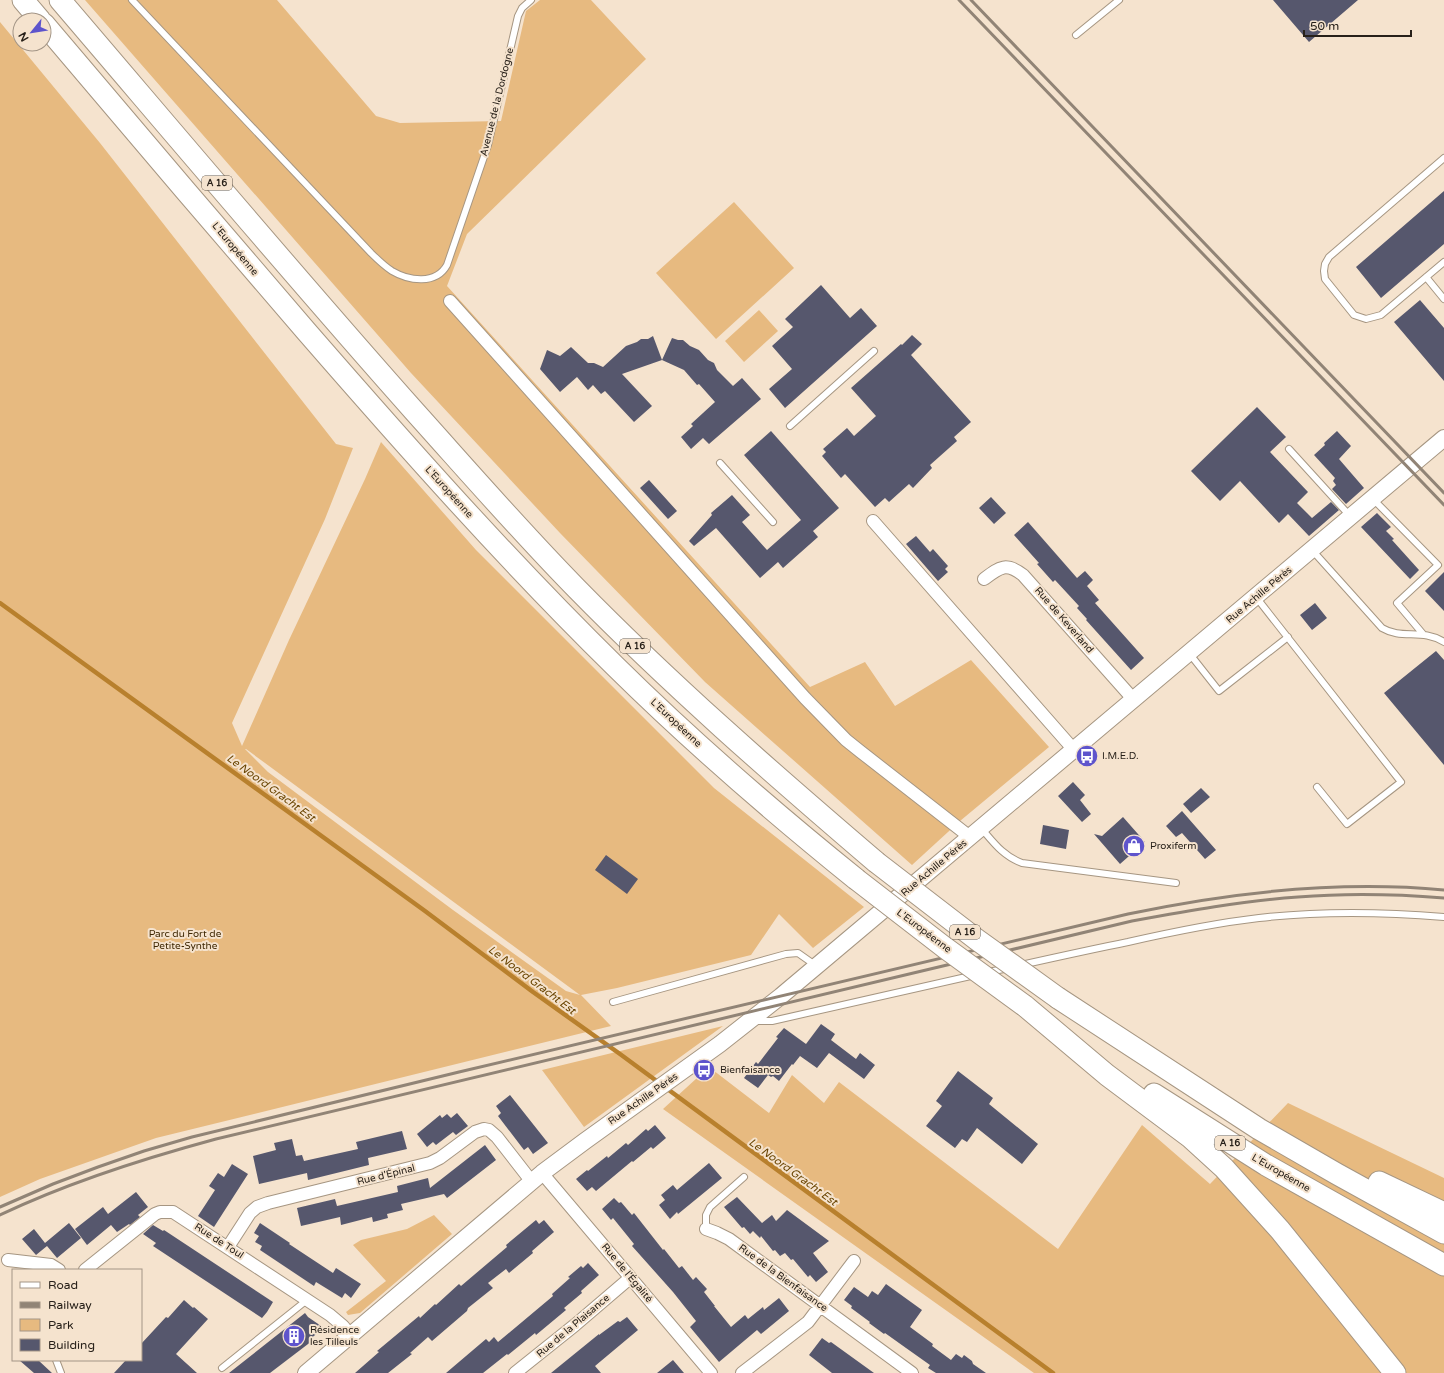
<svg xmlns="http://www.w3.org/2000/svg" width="1444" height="1373" font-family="'Varela Round',sans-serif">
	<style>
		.green { fill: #e7ba80; fill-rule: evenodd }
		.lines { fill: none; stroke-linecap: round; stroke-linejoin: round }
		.stream { stroke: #b8802d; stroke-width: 4.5 }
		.building { fill: #56576d }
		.lane-casing { stroke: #a69682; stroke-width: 8 }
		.street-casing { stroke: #a69682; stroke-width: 14 }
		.secondary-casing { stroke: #a69682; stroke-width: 18 }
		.highway-casing { stroke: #a69682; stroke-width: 23 }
		.lane { stroke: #fff; stroke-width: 6 }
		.street { stroke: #fff; stroke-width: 12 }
		.secondary { stroke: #fff; stroke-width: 16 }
		.highway { stroke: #fff; stroke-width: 21 }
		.rail { stroke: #918476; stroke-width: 3 }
		.highway-bridge-casing { stroke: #a69682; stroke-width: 23; stroke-linecap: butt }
		.highway-bridge { stroke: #fff; stroke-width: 21 }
		.labels { text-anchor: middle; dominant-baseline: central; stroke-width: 4; stroke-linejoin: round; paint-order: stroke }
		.shield { fill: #f5e3ce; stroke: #655a4f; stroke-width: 1 }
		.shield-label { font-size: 9px; font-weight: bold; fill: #272019 }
		.street-label { font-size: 10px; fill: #272019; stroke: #f5e3ce }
		.poi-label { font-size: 10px; fill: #272019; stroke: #f5e3ce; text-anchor: start }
		.park-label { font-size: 10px; fill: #3f2804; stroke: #f5e3ce }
		.water-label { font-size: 11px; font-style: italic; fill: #694400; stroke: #f5e3ce }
	</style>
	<rect width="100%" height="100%" fill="#f5e3ce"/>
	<path class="green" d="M85 0H277L376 116 400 123 501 121 526 11 540 0H591L646 59 467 234 447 286 810 687 865 662 895 706 971 660 1049 747 960 821 912 865 705 682 560 533 411 373Z
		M0 22 100 143 336 444 353 448 325 519 232 723 242 746 289 640 365 479 381 442 476 550 714 788 864 907 813 948 779 914 751 955 617 988 581 995 611 1026 156 1138 40 1179 0 1197ZM245 749H246L580 995 566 991 453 910 268 772Z
		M734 202 794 268 716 339 656 273Z
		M759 310 778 331 744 362 725 341Z
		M723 1026 584 1127 542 1070Z
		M709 1067 769 1113 792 1075 824 1103 839 1082 1058 1249 1142 1125 1210 1184 1288 1103 1444 1178V1373H1034L663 1109Z
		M434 1215 452 1234 360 1313 348 1315 346 1312 386 1281 353 1245 361 1240 407 1229Z"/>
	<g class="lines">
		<path class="stream" d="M0 603 425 911 533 992 620 1054 1053 1373"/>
	</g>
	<path class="building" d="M1273 0H1358L1309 42Z
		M1444 191V244L1381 298 1356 267Z
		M821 285 850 318 861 308 877 326 785 408 769 389 792 369 772 346 793 327 785 319Z
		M1420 300 1444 328V381L1394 322Z
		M912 335 922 344 911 355 971 422 954 437 957 441 930 465 932 468 913 488 909 484 889 502 885 498 875 507 845 474 841 478 822 456 826 452 823 449 847 428 854 436 876 416 851 388 901 344 902 345Z
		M653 336 662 360 622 374 652 406 634 422 605 391 601 394 593 385 588 390 577 377 560 392 540 369 547 350 560 356 571 347 588 363H594L603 367 626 346 637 342 641 339H648Z
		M672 338 678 340H683L690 346 699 350 708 360 714 363 717 370 733 386 742 378 761 399 709 444 703 438 691 449 681 437 693 426 691 424 715 402 699 384 697 385 684 370 662 360Z
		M1257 407 1286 437 1270 452 1308 492 1297 503 1312 518 1331 502 1339 510 1309 536 1288 514 1279 523 1240 481 1220 501 1191 471Z
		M771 431 839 508 813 531 818 537 783 568 778 562 760 578 716 528 694 546 689 541 712 515 711 513 732 495 750 515 742 522 767 550 801 520 744 455Z
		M1337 431 1351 446 1339 459 1364 488 1346 504 1332 489 1336 485 1333 481 1335 478 1314 455 1325 445 1324 443Z
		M649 480 677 511 668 519 640 488Z
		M991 497 1006 513 994 524 979 508Z
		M1377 513 1391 527 1386 531 1394 539 1392 540 1419 570 1410 579 1361 527Z
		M1028 522 1077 578 1085 571 1093 580 1087 586 1099 600 1095 603 1144 658 1131 670 1086 620 1087 619 1077 608 1079 606 1055 580 1053 582 1037 564 1039 563 1014 535Z
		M916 536 930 552 933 549 948 566 945 569 948 572 938 581 906 544Z
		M1444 572V611L1425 591Z
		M1315 603 1327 618 1312 630 1300 615Z
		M1436 651 1444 660V765L1384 693Z
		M1073 782 1085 795 1080 800 1091 814 1082 822 1058 796Z
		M1201 788 1210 797 1191 813 1183 804Z
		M1182 811 1216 850 1205 859 1182 833 1176 837 1166 826Z
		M1123 817 1145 842 1120 864 1094 834 1102 836Z
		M1043 825 1069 830 1066 849 1040 844Z
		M606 855 638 879 627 894 595 870Z
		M821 1024 835 1034 831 1040 856 1059 860 1053 875 1065 864 1079 829 1053 817 1068 800 1056 793 1065 792 1064 779 1081 773 1076 771 1077 768 1075 758 1088 744 1078 756 1062 758 1064 778 1038 776 1037 784 1028 806 1044Z
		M958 1071 993 1098 989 1104 1038 1144 1022 1164 977 1128 967 1142 962 1139 955 1148 926 1126 942 1106 936 1101Z
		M510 1095 548 1143 533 1154 528 1147 524 1150 498 1116 501 1113 496 1106Z
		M457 1113 468 1126 456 1135 453 1132 436 1145 433 1142 427 1147 417 1134 440 1115 442 1118 447 1114 451 1118Z
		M655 1125 666 1138 653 1149 651 1147 633 1162 632 1161 596 1191 592 1187 587 1191 576 1179 587 1170 588 1171 607 1156 608 1158 626 1143 628 1145 646 1129 648 1131Z
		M402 1131 407 1149 368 1158 369 1165 308 1180 307 1173 259 1184 253 1156 276 1150 274 1143 292 1139 296 1156 302 1155 304 1161 358 1149 356 1142Z
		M485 1145 496 1160 447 1198 444 1194 401 1204 403 1210 387 1214 388 1218 373 1222 372 1217 341 1225 340 1217 301 1226 297 1208 335 1199 337 1206 398 1192 397 1186 428 1178 430 1188Z
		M709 1163 722 1178 678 1214 677 1212 670 1219 659 1205 665 1200 661 1195 673 1185 677 1190Z
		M232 1164 248 1174 214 1227 198 1216 215 1190 209 1186 218 1173 224 1177Z
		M136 1192 148 1207 138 1215 140 1217 130 1225 129 1224 117 1232 111 1225 87 1245 75 1229 103 1207 108 1214Z
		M737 1197 762 1223 772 1215 776 1221 787 1210 829 1241 813 1253 828 1272 816 1282 810 1275 808 1277 793 1259 791 1260 785 1253 780 1256 775 1250 773 1251 761 1236 760 1238 753 1231 750 1234 744 1227 742 1228 724 1207Z
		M614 1198 619 1203 621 1202 632 1215 634 1213 663 1250 664 1249 679 1268 682 1266 693 1280 696 1277 707 1289 704 1292 715 1306H714L731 1327 745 1315 748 1319 763 1307 764 1310 779 1298 789 1311 761 1334 757 1330 719 1362 690 1327 696 1321 673 1292 632 1246 634 1244 613 1218 611 1220 602 1209Z
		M536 1220 539 1224 544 1220 554 1232 532 1251 533 1253 509 1273 506 1269 488 1283 493 1288 468 1308 467 1311 432 1341 428 1337 410 1353 412 1354 388 1373H355L379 1352 377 1351 419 1316 420 1318 435 1304 436 1305 459 1284 461 1286 507 1247 506 1245Z
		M69 1223 81 1238 57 1258 47 1246 36 1255 22 1239 34 1229 45 1243Z
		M260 1223 290 1243 289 1244 333 1273 336 1268 361 1284 351 1298 345 1293 342 1298 316 1282 314 1286 260 1250 262 1246 255 1242 259 1236 254 1233Z
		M153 1225 163 1231 164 1230 273 1302 267 1312 262 1318 153 1246 156 1243 143 1234Z
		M588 1263 599 1275 581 1291 582 1293 564 1308 566 1310 536 1335 535 1333 508 1355 507 1354 483 1373H446L486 1339 489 1342 494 1337 498 1342 553 1296 552 1294 570 1278 568 1277 581 1266 583 1268Z
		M886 1284 922 1310 910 1327 933 1344 932 1346 951 1360 956 1354 962 1358 964 1355 972 1361 973 1364 986 1373H936L928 1368 930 1365 906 1348 885 1333 884 1334 869 1323 870 1322 851 1308 852 1306 844 1300 854 1287 868 1297 872 1291 878 1295Z
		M184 1300 193 1308 194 1307 208 1319 176 1354 197 1373H114L126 1360H141V1344L166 1317 168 1318Z
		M305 1313 308 1317 324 1328 310 1339 312 1341 270 1373H229Z
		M627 1317 638 1330 595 1366 601 1373H551L599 1334V1335L618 1321 620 1322Z
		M822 1338 829 1343 831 1342 874 1373H832L809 1355Z
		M19 1360H38L52 1373H34Z
		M673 1360 684 1373H657Z"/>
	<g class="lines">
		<g class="lane-casing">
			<path id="lane" d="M132 0 371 253C377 259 384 266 392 271 409 281 436 285 447 265L488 145 518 16 522 8 531 0
				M1076 35 1119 0
				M1444 158 1329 257 1325 264 1324 271 1325 279 1354 315 1366 319 1381 315 1444 262
				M1426 277 1444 299
				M790 426 874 351
				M1289 449 1350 516
				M720 463 773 522
				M1373 499 1438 565 1397 603 1423 634
				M1312 550 1382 628C1402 640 1422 628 1444 642
				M1256 597 1401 782 1347 824 1317 787
				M1189 653 1219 691 1288 637
				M981 828C994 843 1003 856 1022 863L1176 883
				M1021 965C1057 957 1093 949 1128 942 1172 932 1215 923 1259 918 1320 911 1383 912 1444 917
				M988 972 1009 968
				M613 1002 786 954 798 953 815 965
				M754 1021H772L975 975
				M706 1229V1215L710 1207 744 1177
				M56 1360 61 1373
				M222 1368 307 1300"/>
		</g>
		<g class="street-casing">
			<path id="street" d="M450 301 805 698 846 740 861 752 970 837
				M873 521 1074 750
				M984 579C1000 567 1006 562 1023 575L1134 700
				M542 1173 711 1373
				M706 1229 717 1233 729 1239 912 1373
				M228 1247 250 1213 257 1207 268 1203 430 1163 440 1158 475 1132 484 1129 489 1130 497 1137 532 1182
				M8 1260 51 1265 59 1270
				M85 1270 155 1214 160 1212H173L330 1315 343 1326 351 1336
				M515 1373 575 1325 630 1278
				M742 1373 808 1322 854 1261"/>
		</g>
		<g class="secondary-casing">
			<path id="secondary" d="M306 1373 542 1173 585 1141 720 1044 781 996 1444 438"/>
		</g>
		<g class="highway-casing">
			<path id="highway" d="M23 0 40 20
				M60 0C178 138 294 276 415 412 468 471 520 531 576 588 671 685 773 774 876 862
				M44 24C131 127 218 229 306 331 406 446 507 560 616 667 692 742 773 812 856 879
				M1058 998 1259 1129 1337 1174 1444 1233
				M1025 1006 1107 1075 1190 1137 1224 1168 1280 1230 1395 1373
				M1154 1094 1266 1165 1444 1265
				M1379 1182 1444 1213"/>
		</g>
		<use href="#lane" class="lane"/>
		<use href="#street" class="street"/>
		<use href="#secondary" class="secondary"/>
		<use href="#highway" class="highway"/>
		<path class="rail" d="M959 0 1444 505
			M971 0 1444 493
			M0 1207 53 1184 98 1167 144 1151 192 1137 459 1072 1128 914C1232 892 1338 880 1444 890
			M0 1215C69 1182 142 1159 216 1139L1132 921C1187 911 1242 901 1298 897 1347 893 1395 894 1444 898"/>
		<g class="highway-bridge-casing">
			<path id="highway-bridge" d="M876 862 976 939 1058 998
				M856 879 944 947 1025 1006"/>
		</g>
		<use href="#highway-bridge" class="highway-bridge"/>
	</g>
	<defs>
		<g id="bus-disc" transform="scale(1.15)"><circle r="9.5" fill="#5e54cc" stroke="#f5e3ce"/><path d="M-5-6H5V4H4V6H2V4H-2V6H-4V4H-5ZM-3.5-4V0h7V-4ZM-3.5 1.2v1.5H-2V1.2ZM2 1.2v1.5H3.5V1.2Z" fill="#fff"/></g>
		<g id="shop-disc" transform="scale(1.15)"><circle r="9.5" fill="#5e54cc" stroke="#f5e3ce"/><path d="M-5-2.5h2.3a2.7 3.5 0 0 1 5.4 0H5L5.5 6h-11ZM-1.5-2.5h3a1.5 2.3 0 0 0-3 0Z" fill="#fff"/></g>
		<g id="building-disc" transform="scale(1.15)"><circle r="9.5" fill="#5e54cc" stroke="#f5e3ce"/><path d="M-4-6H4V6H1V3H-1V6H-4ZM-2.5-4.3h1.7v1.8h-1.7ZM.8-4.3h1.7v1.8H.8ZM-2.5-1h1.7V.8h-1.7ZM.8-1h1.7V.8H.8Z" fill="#fff"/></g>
	</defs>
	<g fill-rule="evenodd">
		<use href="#bus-disc" x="1087" y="756"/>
		<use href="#shop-disc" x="1134" y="846"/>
		<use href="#bus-disc" x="704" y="1070"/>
		<use href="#building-disc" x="294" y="1336"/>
	</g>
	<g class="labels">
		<g class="shield">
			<rect x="202" y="176" width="30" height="14" rx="3"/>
			<rect x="620" y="639" width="30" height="14" rx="3"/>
			<rect x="950" y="925" width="30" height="14" rx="3"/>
			<rect x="1215" y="1136" width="30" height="14" rx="3"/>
		</g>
		<g class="shield-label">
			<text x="217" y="183">A 16</text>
			<text x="635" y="646">A 16</text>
			<text x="965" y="932">A 16</text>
			<text x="1230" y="1143">A 16</text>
		</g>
		<g class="street-label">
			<text transform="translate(497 102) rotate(-76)">Avenue de la Dordogne</text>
			<text transform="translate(235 249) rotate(50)">L'Européenne</text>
			<text transform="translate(449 492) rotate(48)">L'Européenne</text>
			<text transform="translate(1259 595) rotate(-40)">Rue Achille Pérès</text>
			<text transform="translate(1064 620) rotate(49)">Rue de Keverland</text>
			<text transform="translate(676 723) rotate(43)">L'Européenne</text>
			<text transform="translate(934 868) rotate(-40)">Rue Achille Pérès</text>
			<text transform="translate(924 931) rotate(37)">L'Européenne</text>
			<text transform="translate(643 1099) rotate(-35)">Rue Achille Pérès</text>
			<text transform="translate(1281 1173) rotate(30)">L'Européenne</text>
			<text transform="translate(386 1175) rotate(-14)">Rue d'Épinal</text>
			<text transform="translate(219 1241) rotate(33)">Rue de Toul</text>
			<text transform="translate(627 1273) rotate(50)">Rue de l'Égalité</text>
			<text transform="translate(783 1278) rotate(36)">Rue de la Bienfaisance</text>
			<text transform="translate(573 1326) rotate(-40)">Rue de la Plaisance</text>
		</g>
		<g class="poi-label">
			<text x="1102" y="756">I.M.E.D.</text>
			<text x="1150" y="846">Proxiferm</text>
			<text x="720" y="1070">Bienfaisance</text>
			<text x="310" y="1330">Résidence<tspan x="310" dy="12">les Tilleuls</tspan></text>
		</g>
		<g class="park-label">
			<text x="185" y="934">Parc du Fort de<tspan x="185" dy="12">Petite-Synthe</tspan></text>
		</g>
		<g class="water-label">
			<text transform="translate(271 788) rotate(36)">Le Noord Gracht Est</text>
			<text transform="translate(532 980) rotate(37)">Le Noord Gracht Est</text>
			<text transform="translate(793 1172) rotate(36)">Le Noord Gracht Est</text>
		</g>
	</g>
	<rect x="12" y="1269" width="130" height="92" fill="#f5e3ce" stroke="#a39586"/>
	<rect x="20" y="1282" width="20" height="6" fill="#ffffff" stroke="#a39586"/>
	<text x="48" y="1289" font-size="12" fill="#272019">Road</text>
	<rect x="20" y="1302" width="20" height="6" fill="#918476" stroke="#a39586"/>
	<text x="48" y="1309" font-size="12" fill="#272019">Railway</text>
	<rect x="20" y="1319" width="20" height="12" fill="#e7ba80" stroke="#a39586"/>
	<text x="48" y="1329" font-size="12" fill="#272019">Park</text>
	<rect x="20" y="1339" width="20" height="12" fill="#56576d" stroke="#a39586"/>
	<text x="48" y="1349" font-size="12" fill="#272019">Building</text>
	<g transform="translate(32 32) rotate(240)"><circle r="19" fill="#f5e3ce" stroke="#a39586"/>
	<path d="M0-3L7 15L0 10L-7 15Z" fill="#5e54cc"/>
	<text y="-6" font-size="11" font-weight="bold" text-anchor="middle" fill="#272019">N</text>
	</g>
	<path d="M1304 30v6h107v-6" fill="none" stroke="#272019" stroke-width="2"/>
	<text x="1310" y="30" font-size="12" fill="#272019" stroke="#f5e3ce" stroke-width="3" paint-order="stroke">50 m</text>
</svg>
